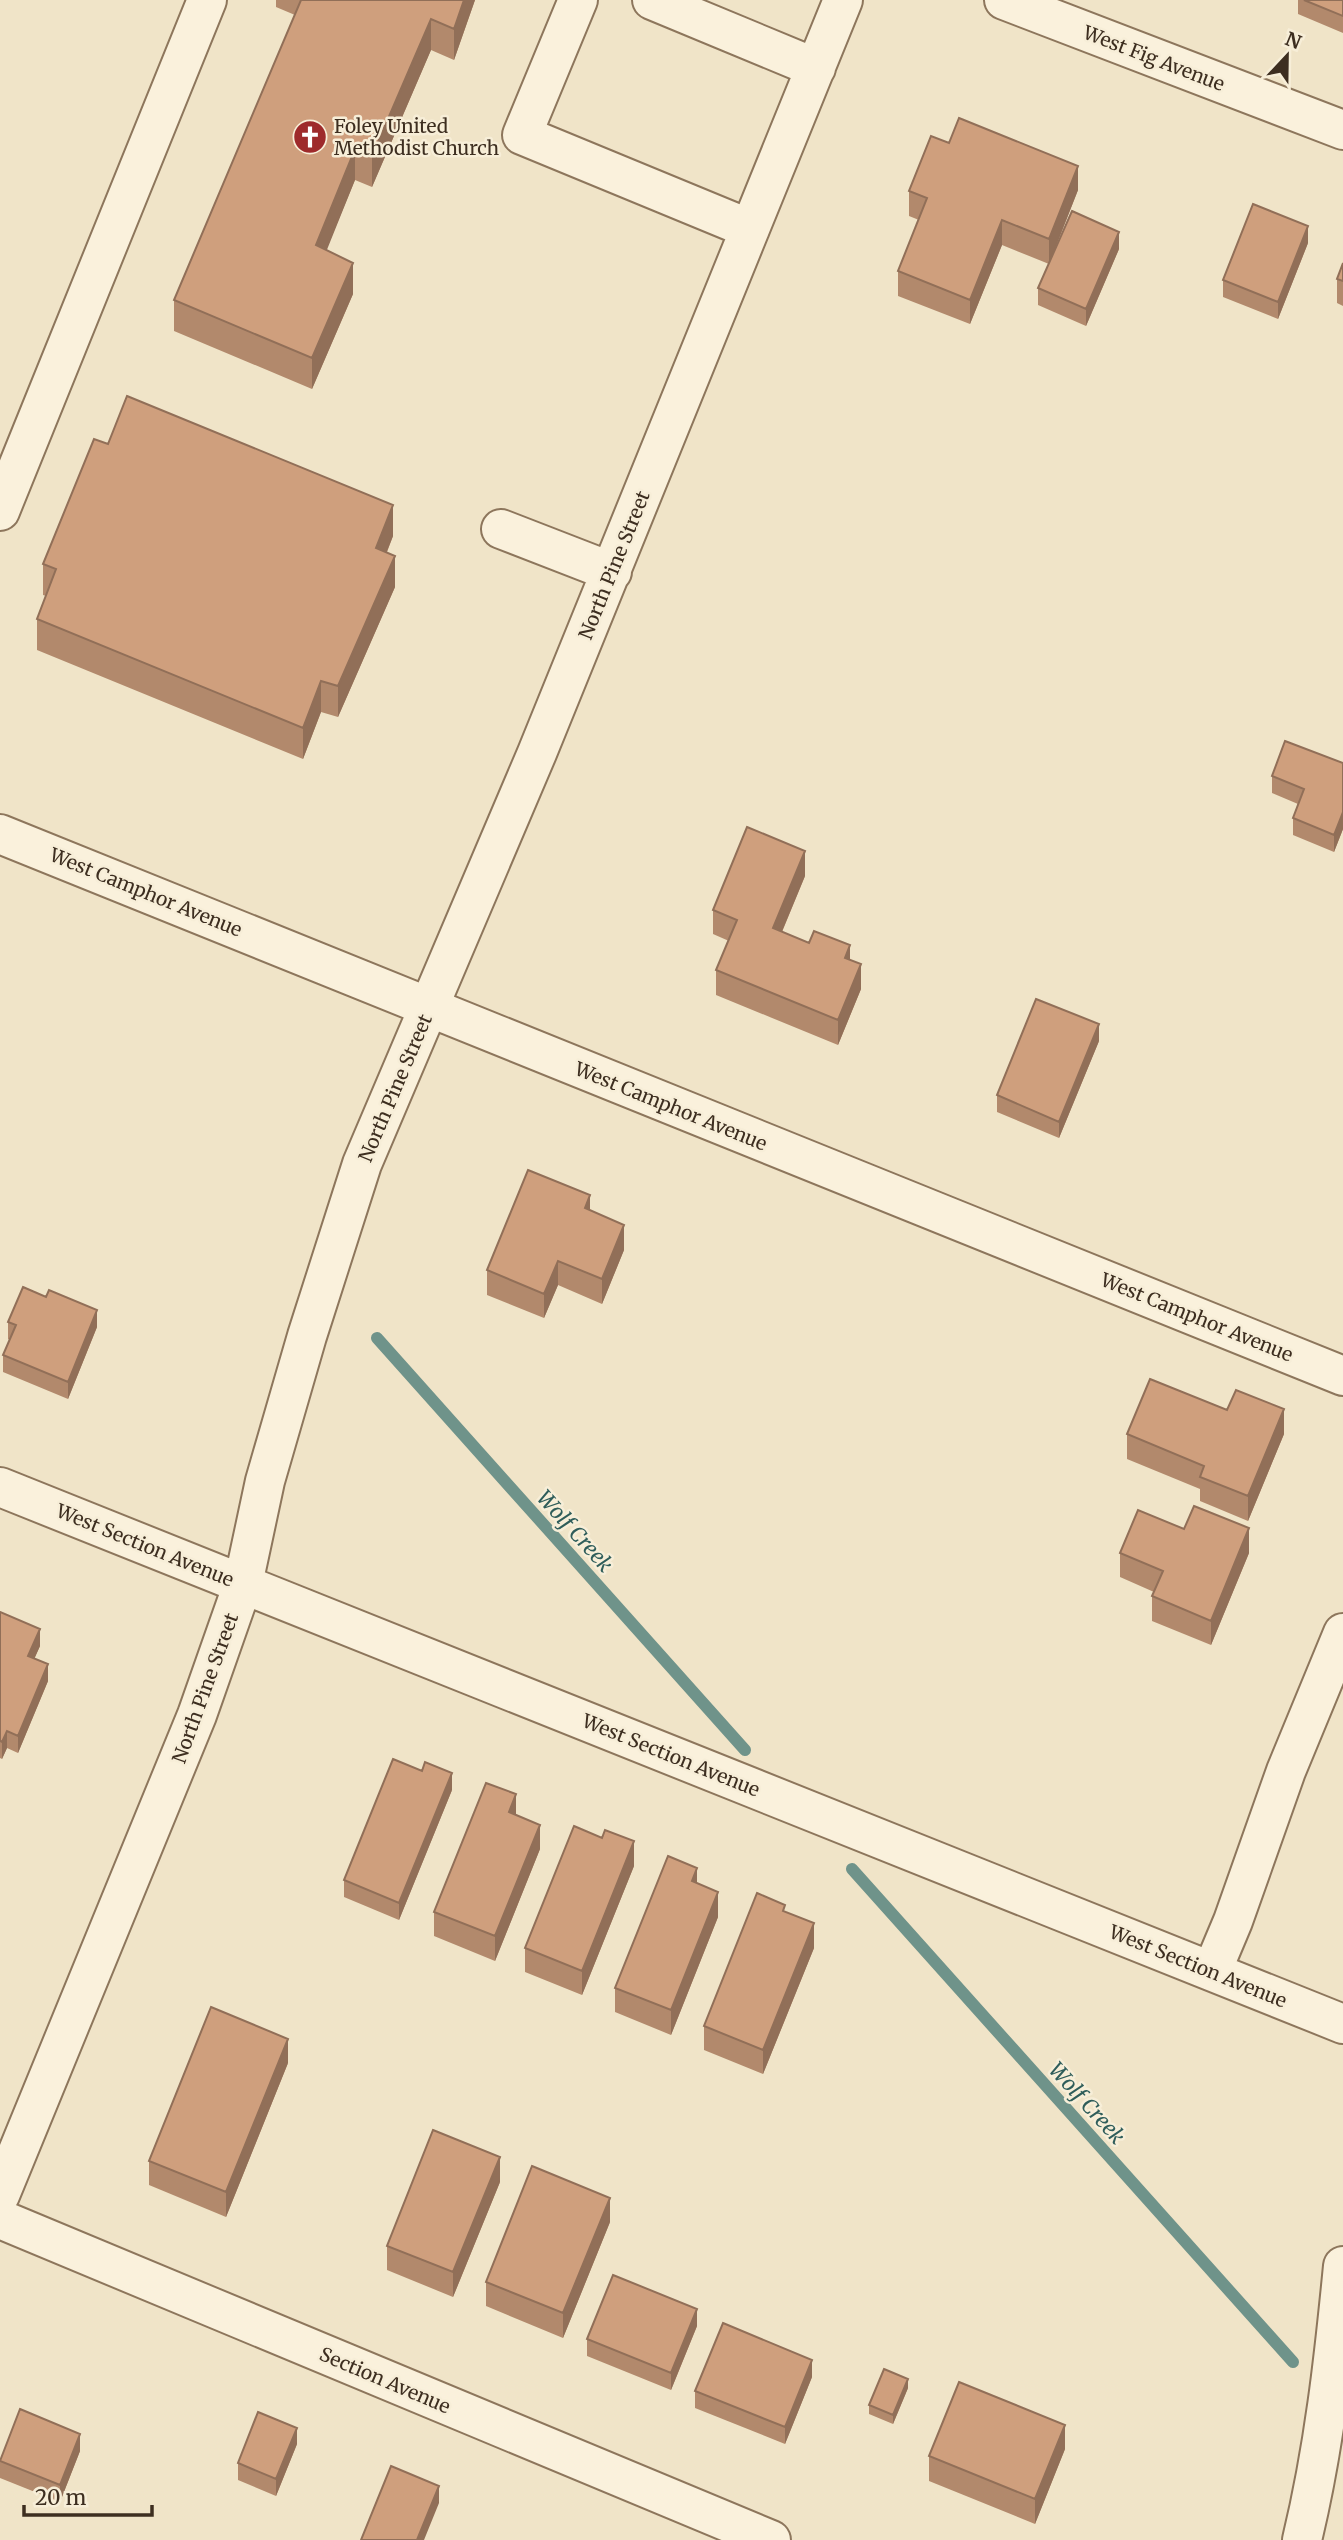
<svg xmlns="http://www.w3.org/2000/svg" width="1343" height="2540" font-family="Merriweather,serif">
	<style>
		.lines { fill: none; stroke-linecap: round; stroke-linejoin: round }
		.stream { stroke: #6f938a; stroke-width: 12 }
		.minor-casing { stroke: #8d765c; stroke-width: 42 }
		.minor { stroke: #faf1dc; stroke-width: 38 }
		.wall { fill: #b2896c }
		.shaded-wall { fill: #916f58 }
		.building { fill: #cf9f7d; stroke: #916f58; stroke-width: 2 }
		.labels { text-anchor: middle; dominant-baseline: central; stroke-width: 5; stroke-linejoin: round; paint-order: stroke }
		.street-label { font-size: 19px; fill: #3d2e20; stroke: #f7eed8 }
		.poi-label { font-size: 19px; fill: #3d2e20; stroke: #f7eed8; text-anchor: start }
		.water-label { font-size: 21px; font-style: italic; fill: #2f5d5a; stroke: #f7eed8 }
	</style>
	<rect width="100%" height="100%" fill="#f0e4c8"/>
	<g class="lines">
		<path class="stream" d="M377 1338 745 1750
			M852 1869 1293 2362"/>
		<g class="minor-casing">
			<path id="minor" d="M578 0 522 135 750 229
				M652 0 816 68
				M1004 0 1343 130
				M0 511 207 0
				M501 529 612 572
				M0 834 1343 1376
				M0 1487 1343 2024
				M1212 1971 1233 1921 1286 1771 1343 1633
				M0 2195 197 1715 243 1584 265 1481 307 1336 362 1164 537 753 843 0
				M0 2219 771 2540
				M1302 2540C1324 2449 1334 2359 1343 2266"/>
		</g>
		<use href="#minor" class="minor"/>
	</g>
	<path class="wall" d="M276 0H475L454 60 431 50 372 187 355 180 326 250 353 294 312 389 174 331V300L295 15 276 7Z
		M1298 0H1343V33L1298 14Z
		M949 143 1078 190 1049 264 1002 245 970 324 898 296V271L919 220 909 216V191Z
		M1308 243 1278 319 1223 297V280Z
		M1119 249 1086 326 1038 305V288Z
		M1343 263V306L1337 303V279Z
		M108 444 393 536 387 552 395 587 338 717 321 712 303 759 37 650V619L46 596 43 595V564Z
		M1343 763V829L1334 852 1293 835V818L1298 804 1272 793V776Z
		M805 876 782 932 850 960 861 989 838 1045 716 995V970L729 941 713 934V910Z
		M1099 1041 1059 1138 997 1112V1095Z
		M590 1211 624 1250 602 1304 558 1285 544 1318 487 1295V1270Z
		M8 1322 97 1327 68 1399 3 1372V1355L10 1340 8 1339Z
		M1127 1434H1284L1248 1521 1200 1501V1489L1127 1459Z
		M1184 1529 1249 1553 1211 1645 1152 1621V1596L1154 1592 1120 1577V1553Z
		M0 1612 40 1646 34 1659 48 1681 18 1753 7 1748 2 1759 0 1758Z
		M452 1790 399 1920 344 1897V1880Z
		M516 1815 540 1849 495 1961 434 1936V1912Z
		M602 1838 634 1866 582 1995 525 1972V1948Z
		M697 1884 718 1917 671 2035 615 2012V1988Z
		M785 1911 814 1948 763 2074 704 2050V2026Z
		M288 2063 226 2217 149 2185V2161Z
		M500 2182 453 2297 387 2270V2246Z
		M610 2222 563 2338 486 2306V2282Z
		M697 2326 671 2390 587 2356V2339Z
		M812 2377 785 2444 695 2408V2391Z
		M908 2388 893 2424 869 2414V2405Z
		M297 2444 276 2496 238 2480V2463Z
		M1065 2449 1035 2524 929 2481V2456Z
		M80 2451 60 2502 0 2478V2459Z"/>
	<path class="shaded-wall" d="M464 0H475L454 60V29Z
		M431 19V50L372 187V156Z
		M355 149V180L316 277V245Z
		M1078 166V190L1049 264V239Z
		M1002 220V245L970 324V300Z
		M1308 226V243L1278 319V302Z
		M1119 232V249L1086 326V309Z
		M353 263V294L312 389V358Z
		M393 505V536L376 579V548Z
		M395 556V587L338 717V686Z
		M321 681V712L303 759V728Z
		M1343 812V829L1334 852V835Z
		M805 851V876L773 953V928Z
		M850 945V970L845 958Z
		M861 964V989L838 1045V1020Z
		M1099 1024V1041L1059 1138V1122Z
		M590 1195V1220L585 1208Z
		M624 1225V1250L602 1304V1279Z
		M558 1261V1285L544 1318V1294Z
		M97 1310V1327L68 1399V1382Z
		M1284 1409V1434L1248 1521V1496Z
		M1249 1528V1553L1211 1645V1621Z
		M40 1629V1646L28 1673V1656Z
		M48 1664V1681L18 1753V1736Z
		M7 1731V1748L2 1759V1742Z
		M452 1773V1790L399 1920V1903Z
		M516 1794V1819L509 1812Z
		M540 1825V1849L495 1961V1936Z
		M634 1841V1866L582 1995V1971Z
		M697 1868V1893L692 1881Z
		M718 1892V1917L671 2035V2010Z
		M814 1923V1948L763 2074V2050Z
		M288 2039V2063L226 2217V2192Z
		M500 2157V2182L453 2297V2272Z
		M610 2198V2222L563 2338V2313Z
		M697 2309V2326L671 2390V2373Z
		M812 2360V2377L785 2444V2427Z
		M908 2379V2388L893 2424V2415Z
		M1065 2425V2449L1035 2524V2499Z
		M297 2428V2444L276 2496V2479Z
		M80 2434V2451L60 2502V2485Z
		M439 2486V2503L424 2540H417Z"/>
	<path class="building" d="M301 0H464L454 29 431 19 372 156 355 149 316 245 353 263 312 358 174 300Z
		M1304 0H1343V16Z
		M959 118 1078 166 1049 239 1002 220 970 300 898 271 927 198 909 191 931 136 949 143Z
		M1253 204 1308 226 1278 302 1223 280Z
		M1072 211 1119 232 1086 309 1038 288Z
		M1343 263V281L1337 279Z
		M127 396 393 505 376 548 395 556 338 686 321 681 303 728 37 619 56 569 43 564 94 439 108 444Z
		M1285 741 1343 763V812L1334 835 1293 818 1304 789 1272 776Z
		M747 827 805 851 773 928 809 943 814 931 850 945 845 958 861 964 838 1020 716 970 737 920 713 910Z
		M1036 999 1099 1024 1059 1122 997 1095Z
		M528 1170 590 1195 585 1208 624 1225 602 1279 558 1261 544 1294 487 1270Z
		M23 1287 46 1297 49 1290 97 1310 68 1382 3 1355 16 1325 8 1322Z
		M1150 1379 1227 1410 1236 1390 1284 1409 1248 1496 1200 1477 1204 1466 1127 1434Z
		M1194 1506 1249 1528 1211 1621 1152 1596 1163 1571 1120 1553 1138 1510 1184 1529Z
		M0 1612 40 1629 28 1656 48 1664 18 1736 7 1731 2 1742 0 1741Z
		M393 1759 422 1771 425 1762 452 1773 399 1903 344 1880Z
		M486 1783 516 1794 509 1812 540 1825 495 1936 434 1912Z
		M574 1826 602 1838 605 1830 634 1841 582 1971 525 1948Z
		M668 1856 697 1868 692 1881 718 1892 671 2010 615 1988Z
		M757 1893 785 1905 783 1911 814 1923 763 2050 704 2026Z
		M211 2007 288 2039 226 2192 149 2161Z
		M433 2130 500 2157 453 2272 387 2246Z
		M532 2166 610 2198 563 2313 486 2282Z
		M613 2275 697 2309 671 2373 587 2339Z
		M723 2323 812 2360 785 2427 695 2391Z
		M884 2369 908 2379 893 2415 869 2405Z
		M959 2382 1065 2425 1035 2499 929 2456Z
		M20 2409 80 2434 60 2485 0 2461Z
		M258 2412 297 2428 276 2479 238 2463Z
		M391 2466 439 2486 417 2540H361Z"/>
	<defs>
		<g id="church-disc" transform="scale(1.75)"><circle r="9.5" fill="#9e2a2b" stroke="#f7eed8"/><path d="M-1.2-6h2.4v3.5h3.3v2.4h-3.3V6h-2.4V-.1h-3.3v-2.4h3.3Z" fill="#fff"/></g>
	</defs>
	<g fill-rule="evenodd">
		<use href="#church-disc" x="310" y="137"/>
	</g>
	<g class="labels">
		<g class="street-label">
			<text transform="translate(1154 58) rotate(21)">West Fig Avenue</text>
			<text transform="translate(614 565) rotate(-68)">North Pine Street</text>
			<text transform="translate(146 892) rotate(22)">West Camphor Avenue</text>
			<text transform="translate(395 1088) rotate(-67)">North Pine Street</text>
			<text transform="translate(671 1106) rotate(22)">West Camphor Avenue</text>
			<text transform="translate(1197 1317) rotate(22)">West Camphor Avenue</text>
			<text transform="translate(145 1545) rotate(22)">West Section Avenue</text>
			<text transform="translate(205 1688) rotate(-70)">North Pine Street</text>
			<text transform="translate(671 1755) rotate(22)">West Section Avenue</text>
			<text transform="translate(1198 1966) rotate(22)">West Section Avenue</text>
			<text transform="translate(385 2380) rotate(23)">Section Avenue</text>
		</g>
		<g class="poi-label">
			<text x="334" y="126">Foley United<tspan x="334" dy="22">Methodist Church</tspan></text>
		</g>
		<g class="water-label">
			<text transform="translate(575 1531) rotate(48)">Wolf Creek</text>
			<text transform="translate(1087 2103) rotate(48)">Wolf Creek</text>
		</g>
	</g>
	<g transform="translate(1287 56) rotate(22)" stroke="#f7eed8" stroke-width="5" paint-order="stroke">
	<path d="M0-5L12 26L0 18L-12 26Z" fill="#3d2e20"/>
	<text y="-10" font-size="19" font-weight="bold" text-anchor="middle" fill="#3d2e20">N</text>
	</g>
	<path d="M24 2505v10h128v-10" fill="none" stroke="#3d2e20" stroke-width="3.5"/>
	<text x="35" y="2505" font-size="21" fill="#3d2e20" stroke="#f7eed8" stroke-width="5" paint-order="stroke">20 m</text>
</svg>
